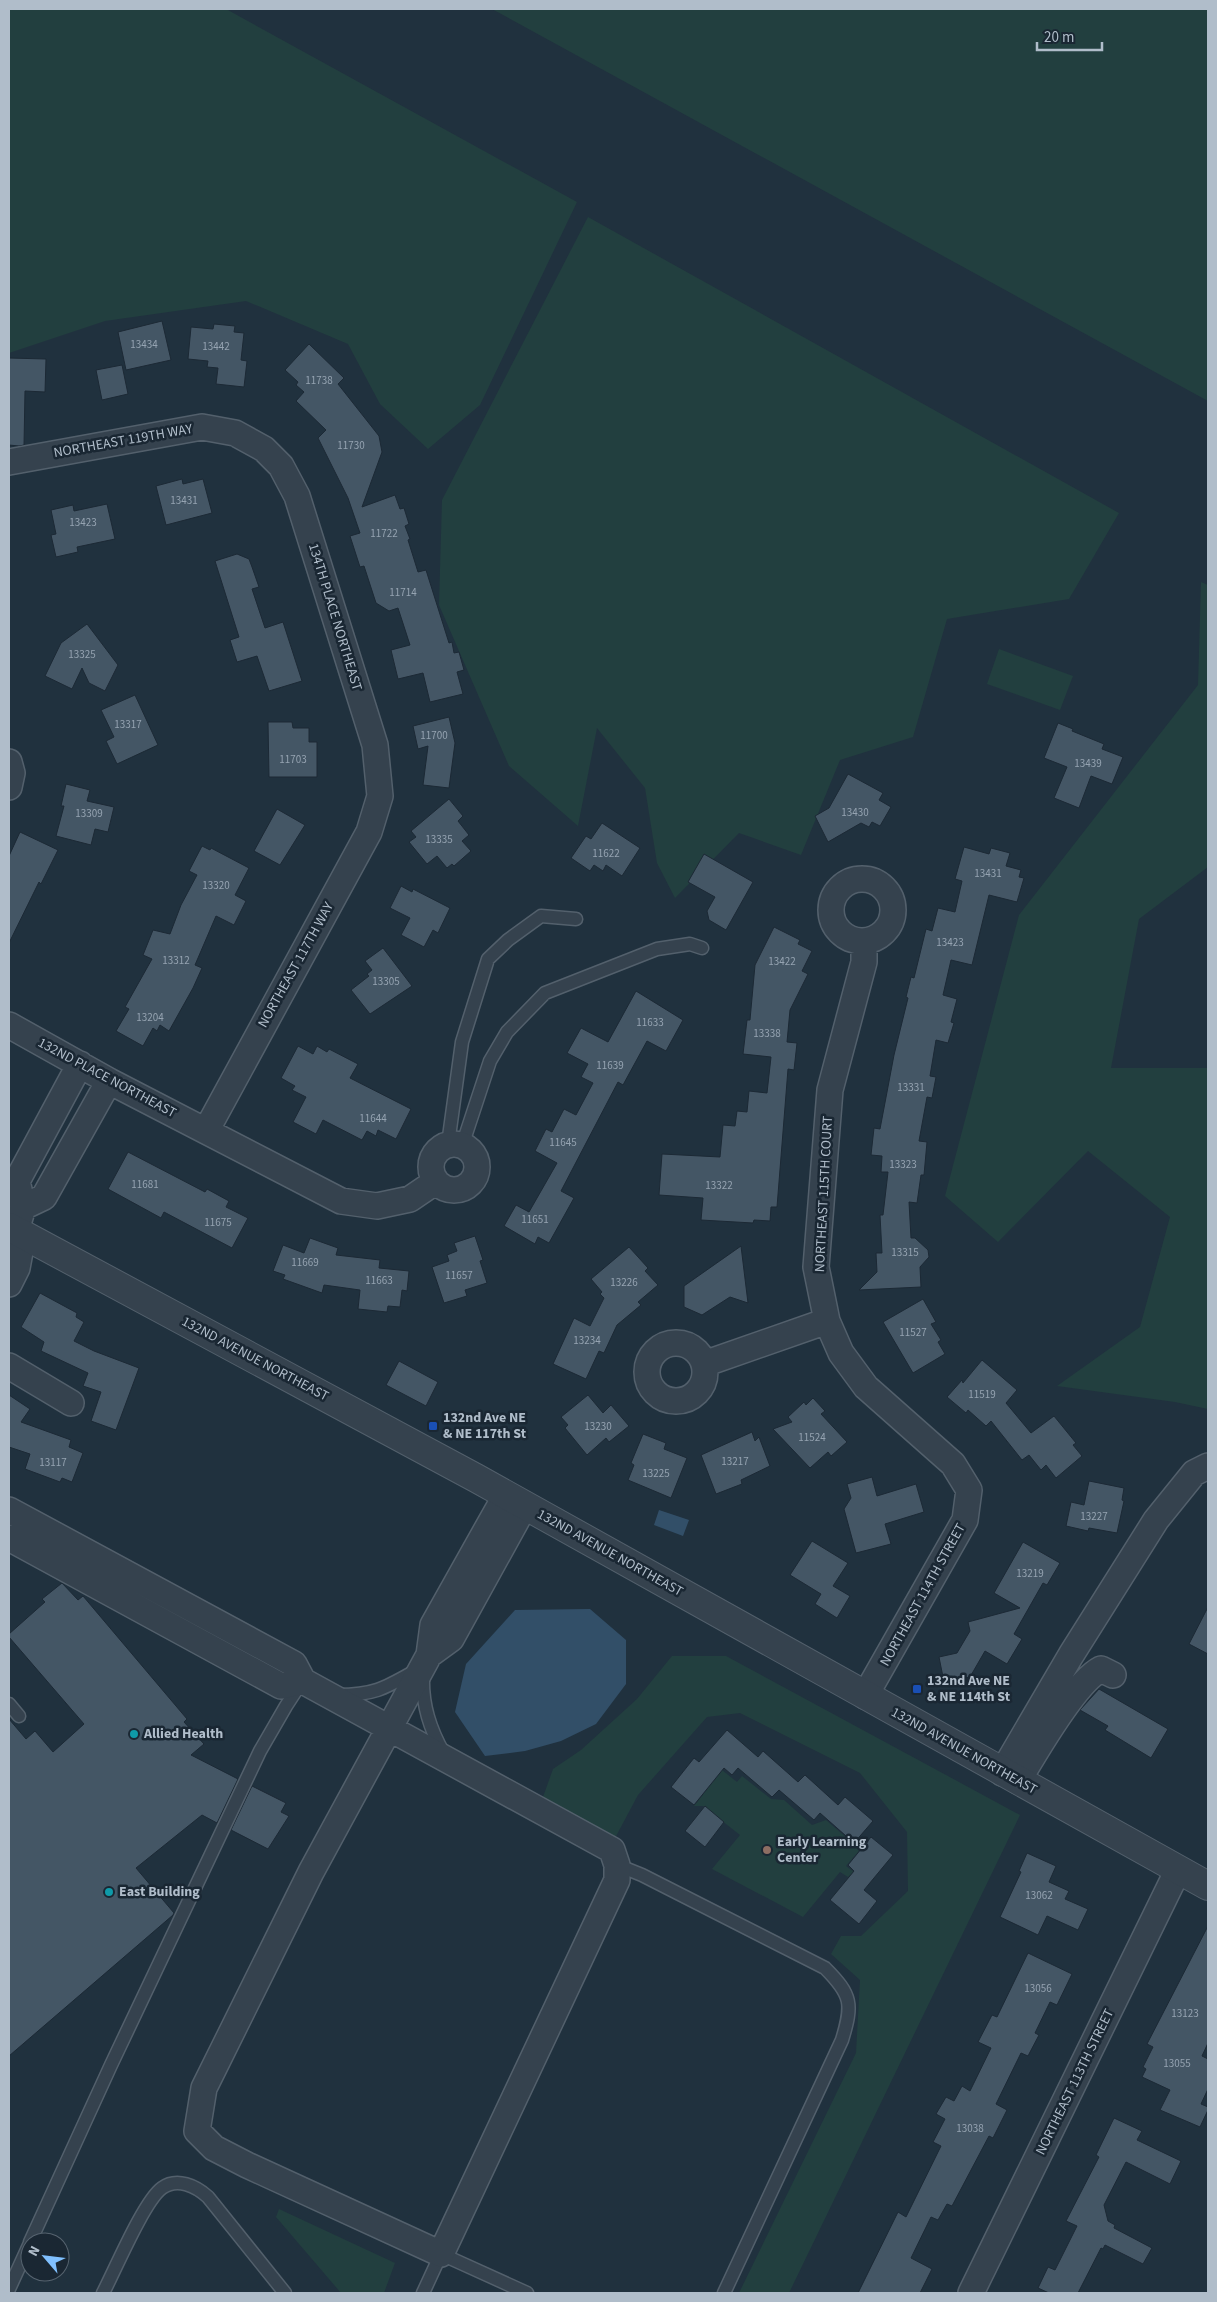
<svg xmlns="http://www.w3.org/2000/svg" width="1217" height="2302" font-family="'Source Sans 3',sans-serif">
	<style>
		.green { fill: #223f3f }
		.water { fill: #324f68 }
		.building { fill: #445665; stroke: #1c2935 }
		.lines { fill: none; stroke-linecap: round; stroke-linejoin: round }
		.service-casing { stroke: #53606c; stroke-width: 15 }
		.minor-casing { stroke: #53606c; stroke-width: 28 }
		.tertiary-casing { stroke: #53606c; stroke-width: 30 }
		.service { stroke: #35424e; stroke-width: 12 }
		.minor { stroke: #35424e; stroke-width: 25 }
		.tertiary { stroke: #35424e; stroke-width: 28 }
		.transit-dot { fill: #1a4fb4; stroke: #1a2733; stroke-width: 2 }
		.culture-dot { fill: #0f9aa8; stroke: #1a2733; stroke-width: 2 }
		.education-dot { fill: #8d6e63; stroke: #1a2733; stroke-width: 2 }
		.labels { text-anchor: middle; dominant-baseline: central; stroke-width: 5; stroke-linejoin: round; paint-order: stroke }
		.number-label { font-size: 11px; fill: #95a3b1 }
		.street-label { font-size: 14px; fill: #b0bdca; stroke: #1a2733 }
		.poi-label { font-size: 14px; font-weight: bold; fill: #b0bdca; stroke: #1a2733; text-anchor: start }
	</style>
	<rect width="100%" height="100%" fill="#20313e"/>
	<path class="green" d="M9 9H226L577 202 480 405 428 449 380 404 348 344 246 301 105 321 9 353Z
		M492 9H1208V401Z
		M588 217 1119 513 1069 599 947 619 913 737 840 760 801 855 739 833 675 898 657 863 645 788 597 728 578 826 509 766 439 605 442 500Z
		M1201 582 1208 585V867L1139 919 1111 1068H1208V1409L1175 1402 1057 1386 1140 1327 1170 1217 1088 1151 998 1242 945 1196 1019 915 1198 685Z
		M999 649 1073 676 1060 710 987 684Z
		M672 1656H726L1020 1815 789 2293H739L856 2053 860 1980 831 1954 841 1936H861L908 1891 907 1832 860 1773 740 1713 707 1717 638 1795 614 1840 543 1797 553 1769 581 1750 637 1699Z
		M722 1770 737 1782 742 1776 771 1799 784 1800 812 1825 826 1820 855 1845 870 1838 846 1866 854 1872 848 1877 840 1872 803 1917 712 1869 740 1835 703 1806H694Z
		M279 2209 395 2263 384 2293H341L276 2217Z"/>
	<path class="water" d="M659 1510 689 1520 683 1536 654 1525Z
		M590 1609 626 1640V1684L596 1724 561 1741 525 1751 485 1756 455 1712 466 1664 515 1610Z"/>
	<path class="building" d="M162 321 171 360 126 370 118 332Z
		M214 324 235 326 234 332 244 333 241 360 247 361 244 387 216 384 218 368 207 367 208 361 188 359 191 327 213 329Z
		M309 344 344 378 338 384 379 436 382 452 362 507 395 495 400 509 404 508 409 524 405 526 410 539 408 540 418 572 426 570 449 643 452 642 454 653 459 652 464 670 457 672 463 694 430 702 423 673 398 679 391 650 410 645 398 608 389 611 376 603 364 566 360 567 350 536 360 533 348 498 318 438 326 430 296 401 304 392 296 385 298 382 285 370Z
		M9 358 46 359 45 392 25 391 24 445 19 446 9 445Z
		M122 365 128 394 102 400 96 370Z
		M182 479 183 484 203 479 212 513 166 525 156 486Z
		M107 504 115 539 77 547 78 552 56 557 51 535 56 534 51 510 73 505 74 511Z
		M237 554 249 559 252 567 259 587 252 589 265 628 283 622 302 681 269 691 257 656 237 662 230 640 239 637 215 561Z
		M87 624 118 665 105 691 89 683 82 668 72 689 45 676 61 643Z
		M135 695 158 745 117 764 106 741 114 737 101 710Z
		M449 717 455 743 449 788 423 785 428 746 418 749 413 726Z
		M268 722H292L293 728H309V742H317V777H269Z
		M1058 723 1073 729 1072 731 1104 744 1102 749 1123 757 1112 784 1091 776 1079 808 1054 798 1067 767 1044 758Z
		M848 774 883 793 879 800 891 807 880 826 872 822 869 827 861 823 828 842 815 816 829 808Z
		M66 784 90 790 87 801 114 807 108 832 95 829 91 845 56 836 64 806H61Z
		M449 799 463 816 458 821 469 835 462 841 471 851 454 866 452 864 447 868 437 856 427 864 409 842 416 837 411 831Z
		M277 809 305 825 280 865 254 851Z
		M602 823 640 848 622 876 606 865 603 871 594 865 590 871 571 858 586 836 591 839Z
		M20 832 58 850 41 884 39 882 9 943V856Z
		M202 846 210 850 211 848 249 868 235 895 246 901 234 925 216 916 195 965 202 968 193 988 169 1031 160 1025 157 1031 153 1028 143 1046 116 1031 129 1009 125 1007 152 959 143 955 153 930 170 934 181 905 197 875 189 871Z
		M964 847 989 854 991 848 1010 853 1006 866 1021 870 1019 877 1024 878 1017 902 989 895 972 965 951 960 943 995 957 999 951 1022 954 1023 948 1043 936 1040 930 1076 936 1077 932 1098 927 1097 919 1141 927 1142 924 1175H921L917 1203 909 1202 911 1238H915L928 1250 929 1257 920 1267 921 1287 859 1290 877 1272 876 1253H882L880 1215H883L888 1172H881L882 1156 871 1155 874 1128 880 1129 894 1055 908 998 906 997 911 977 914 978 926 929 932 931 938 908 955 912 962 881 955 879Z
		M704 854 753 882 726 930 709 920 707 911 715 897 688 882Z
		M401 886 412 892 413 889 450 908 438 933 433 930 424 947 401 935 410 918 390 908Z
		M774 927 800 940 798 944 812 951 802 971 808 974 790 1010 787 1042 797 1043 794 1070 788 1069 777 1207H771L770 1221 754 1220 753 1223 701 1220 703 1198 659 1195 662 1154 720 1157 723 1125 735 1126 737 1111 747 1112 749 1091 767 1093 771 1057 743 1054 747 1020H750L755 965Z
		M383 948 412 986 370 1014 351 990 369 976 367 974 372 970 365 961Z
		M636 991 683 1020 666 1051 647 1041 623 1085 618 1082 561 1191 574 1198 549 1243 538 1237 535 1244 504 1226 516 1205 529 1212 557 1163 535 1151 546 1129 552 1132 564 1109 576 1115 593 1083 581 1077 588 1064 567 1053 581 1028 608 1042Z
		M298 1046 313 1054 317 1046 327 1052 329 1049 358 1064 350 1078 411 1109 396 1139 378 1130 376 1136 367 1131 362 1140 323 1120 316 1134 293 1122 306 1097 292 1090 295 1086 281 1078Z
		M128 1152 205 1192 207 1189 229 1201 226 1207 248 1218 232 1248 164 1212 161 1218 108 1189Z
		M475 1236 483 1260 480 1261 487 1283 465 1290 467 1296 444 1303 432 1267 449 1261 447 1255 457 1251 454 1243Z
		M310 1238 338 1248 336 1255 380 1260 379 1268 409 1271 407 1291 402 1290 400 1307 388 1306 387 1312 358 1309 360 1290 324 1285 322 1293 283 1279 285 1275 273 1271 283 1245 304 1253Z
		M741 1246 748 1303 730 1297 702 1315 684 1307V1286Z
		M629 1247 648 1268 645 1271 658 1285 638 1302 641 1305 617 1325 604 1353 599 1351 586 1379 553 1364 574 1318 590 1326 604 1298 600 1294 602 1292 591 1279Z
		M40 1293 77 1313 76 1317 84 1322 74 1341 94 1351 139 1368 116 1430 91 1421 101 1392 83 1386 88 1373 41 1351 44 1342 21 1327Z
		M923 1299 936 1322 931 1324 941 1340 938 1342 945 1354 913 1373 883 1322Z
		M982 1360 1017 1390 1006 1403 1031 1433 1054 1416 1076 1443 1073 1445 1082 1456 1056 1478 1046 1465 1041 1470 1029 1455 1022 1460 991 1421 986 1426 968 1410 966 1413 947 1397 962 1380 963 1383Z
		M399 1361 438 1382 426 1406 386 1385Z
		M9 1395 30 1409 21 1422 71 1440 69 1447 83 1453 72 1482 62 1478 60 1482 25 1469 30 1454 9 1447Z
		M588 1395 603 1413 611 1405 629 1426 609 1442 606 1438 587 1455 565 1428 568 1425 561 1417Z
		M813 1398 825 1411 821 1414 847 1442 831 1456 828 1452 810 1468 773 1429 792 1422 788 1417 804 1402 806 1405Z
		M752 1432 755 1441 759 1437 770 1466 741 1480 742 1484 716 1494 701 1455Z
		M643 1434 666 1443 664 1449 687 1458 671 1498 628 1480 634 1465 631 1463Z
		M872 1477 877 1496 916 1484 924 1512 885 1524 891 1544 856 1553 844 1509 851 1498 847 1484Z
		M1089 1481 1124 1488 1122 1500 1124 1501 1117 1533 1089 1528 1088 1531 1066 1526 1071 1502 1084 1505Z
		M812 1541 848 1563 833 1586 850 1596 837 1618 815 1604 821 1594 790 1575Z
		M1023 1542 1060 1563 1047 1585 1043 1583 1014 1634 1022 1639 1007 1664 985 1651 970 1677 944 1682 939 1657 957 1653 970 1631 968 1622 1020 1608 994 1593Z
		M62 1583 78 1600 83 1596 187 1719 184 1722 204 1744 191 1755 238 1779 217 1823 202 1815 136 1868 174 1913 173 1915 9 2056V1719L26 1739 35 1731 53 1752 84 1724 9 1637V1634L45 1602 42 1599Z
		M1208 1607V1654L1189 1644Z
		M1099 1689 1168 1729 1151 1758 1105 1730 1108 1726 1080 1710Z
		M727 1730 758 1757 763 1751 798 1782 805 1775 838 1805 845 1797 873 1821 854 1843 820 1813 814 1820 779 1790 772 1797 738 1768 732 1775 724 1768 694 1805 671 1787 694 1758 699 1762Z
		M252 1786 286 1803 281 1812 289 1816 268 1849 231 1830Z
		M705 1806 724 1822 705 1847 685 1831Z
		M871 1837 893 1855 864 1890 877 1901 859 1924 830 1900 854 1871 848 1865Z
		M1027 1853 1056 1866 1049 1882 1069 1891 1065 1899 1088 1909 1078 1930 1047 1916 1038 1935 1000 1917 1021 1872 1019 1871Z
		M1208 1926V2043L1202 2056 1208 2059V2089L1201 2104 1208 2107V2110L1200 2127 1160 2110 1170 2090 1142 2077 1146 2069 1143 2067 1153 2047 1147 2044Z
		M1028 1953 1072 1974 1057 2005 1050 2002 1035 2033 1039 2035 1028 2056 1021 2053 996 2104 1007 2110 993 2138 989 2136 952 2206 947 2204 938 2220 931 2217 911 2258 932 2269 920 2293H858L898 2212 906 2217 941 2146 933 2142 945 2119 936 2114 946 2097 954 2101 962 2086 970 2091 991 2048 978 2042 992 2015 997 2017Z
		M1114 2118 1142 2131 1137 2140 1181 2161 1170 2184 1126 2162 1104 2205 1108 2221 1115 2225 1114 2228 1152 2248 1143 2264 1105 2245 1103 2249 1101 2248 1078 2293H1049L1038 2288 1048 2267 1055 2270 1077 2226 1066 2221 1099 2157 1096 2155Z"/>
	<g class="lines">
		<g class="service-casing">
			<path id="service" d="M448 1144 462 1042 488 959 508 940 541 916 576 919
				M462 1146 490 1061 507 1032 545 993 657 949 690 944 702 948
				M423 1676C422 1705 430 1729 444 1754
				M338 1695C375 1695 385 1688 417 1670
				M9 1704 19 1716
				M617 1865 642 1875 825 1968C852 1995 853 2004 842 2040L724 2293
				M30 2242 111 2065 260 1751 286 1706 301 1683
				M9 2289 30 2243
				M103 2293C115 2270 144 2201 162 2188 177 2177 196 2186 208 2197L285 2293
				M423 2293 441 2254 527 2293"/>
		</g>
		<g class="minor-casing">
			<path id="minor" d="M9 462 202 427 235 433 264 449 281 466 297 496 375 745 380 796 369 832 206 1131
				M9 762 12 773 9 787
				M831 910a31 31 0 1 1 62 0a31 31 0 1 1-62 0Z
				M9 1025 109 1081 341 1201 377 1206 410 1199 435 1182
				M431 1167a23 23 0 1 1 46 0a23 23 0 1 1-46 0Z
				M23 1207 44 1197 109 1081
				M9 1284 17 1268 20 1252 16 1231 23 1207 17 1181 80 1064
				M827 1321 841 1353 866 1387 953 1464 969 1490 965 1520 865 1696
				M647 1372a29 29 0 1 1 58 0a29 29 0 1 1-58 0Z
				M704 1364 827 1321 816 1267 830 1090 864 962V941
				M9 1366 71 1403
				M506 1495 433 1625 429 1655 451 1639 525 1505
				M9 1510 294 1664 303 1681 612 1850 617 1865V1880L441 2254 247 2165 214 2148 197 2131 204 2088 311 1872 429 1655
				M9 1538 281 1686 303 1681
				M1002 1773 1071 1655 1156 1520 1194 1473 1208 1466
				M1018 1781C1034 1754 1075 1682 1101 1669L1113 1675
				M971 2293 1178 1870"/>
		</g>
		<g class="tertiary-casing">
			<path id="tertiary" d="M9 1227 476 1478 1208 1886"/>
		</g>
		<use href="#service" class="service"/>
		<use href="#minor" class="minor"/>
		<use href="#tertiary" class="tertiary"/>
	</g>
	<g class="transit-dot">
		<rect x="428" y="1421" width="10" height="10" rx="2.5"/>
		<rect x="912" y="1684" width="10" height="10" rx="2.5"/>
	</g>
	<g class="culture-dot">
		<circle cx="134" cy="1734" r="5"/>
		<circle cx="109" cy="1892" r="5"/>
	</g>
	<circle class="education-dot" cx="767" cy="1850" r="5"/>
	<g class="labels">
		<g class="number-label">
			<text x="144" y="344">13434</text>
			<text x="216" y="346">13442</text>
			<text x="319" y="380">11738</text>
			<text x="351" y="445">11730</text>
			<text x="184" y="500">13431</text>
			<text x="83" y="522">13423</text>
			<text x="384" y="533">11722</text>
			<text x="403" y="592">11714</text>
			<text x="82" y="654">13325</text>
			<text x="128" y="724">13317</text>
			<text x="434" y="735">11700</text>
			<text x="293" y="759">11703</text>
			<text x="1088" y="763">13439</text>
			<text x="855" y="812">13430</text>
			<text x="89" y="813">13309</text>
			<text x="439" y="839">13335</text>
			<text x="606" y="853">11622</text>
			<text x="988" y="873">13431</text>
			<text x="216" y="885">13320</text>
			<text x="950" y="942">13423</text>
			<text x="176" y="960">13312</text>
			<text x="782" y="961">13422</text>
			<text x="386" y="981">13305</text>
			<text x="150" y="1017">13204</text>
			<text x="650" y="1022">11633</text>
			<text x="767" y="1033">13338</text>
			<text x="610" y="1065">11639</text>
			<text x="911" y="1087">13331</text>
			<text x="373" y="1118">11644</text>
			<text x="563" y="1142">11645</text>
			<text x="903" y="1164">13323</text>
			<text x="145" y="1184">11681</text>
			<text x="719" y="1185">13322</text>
			<text x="535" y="1219">11651</text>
			<text x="218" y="1222">11675</text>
			<text x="905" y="1252">13315</text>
			<text x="305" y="1262">11669</text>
			<text x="459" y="1275">11657</text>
			<text x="379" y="1280">11663</text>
			<text x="624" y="1282">13226</text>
			<text x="913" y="1332">11527</text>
			<text x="587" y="1340">13234</text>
			<text x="982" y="1394">11519</text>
			<text x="598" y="1426">13230</text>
			<text x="812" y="1437">11524</text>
			<text x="735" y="1461">13217</text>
			<text x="53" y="1462">13117</text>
			<text x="656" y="1473">13225</text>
			<text x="1094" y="1516">13227</text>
			<text x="1030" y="1573">13219</text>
			<text x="1039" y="1895">13062</text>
			<text x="1038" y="1988">13056</text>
			<text x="1185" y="2013">13123</text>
			<text x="1177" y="2063">13055</text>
			<text x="970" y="2128">13038</text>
		</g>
		<g class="street-label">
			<text transform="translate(123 441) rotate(-10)">NORTHEAST 119TH WAY</text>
			<text transform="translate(335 617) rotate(73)">134TH PLACE NORTHEAST</text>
			<text transform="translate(296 965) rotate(-61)">NORTHEAST 117TH WAY</text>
			<text transform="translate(107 1078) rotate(28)">132ND PLACE NORTHEAST</text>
			<text transform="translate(824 1194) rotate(-87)">NORTHEAST 115TH COURT</text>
			<text transform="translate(255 1359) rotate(28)">132ND AVENUE NORTHEAST</text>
			<text transform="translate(610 1553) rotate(29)">132ND AVENUE NORTHEAST</text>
			<text transform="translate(923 1595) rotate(-61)">NORTHEAST 114TH STREET</text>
			<text transform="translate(964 1751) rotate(29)">132ND AVENUE NORTHEAST</text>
			<text transform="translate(1075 2082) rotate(-64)">NORTHEAST 113TH STREET</text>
		</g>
		<g class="poi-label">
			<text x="443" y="1418">132nd Ave NE<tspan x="443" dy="16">&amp; NE 117th St</tspan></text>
			<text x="927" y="1681">132nd Ave NE<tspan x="927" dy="16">&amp; NE 114th St</tspan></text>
			<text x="144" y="1734">Allied Health</text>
			<text x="777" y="1842">Early Learning<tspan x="777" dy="16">Center</tspan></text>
			<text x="119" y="1892">East Building</text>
		</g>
	</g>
	<rect width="1217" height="2302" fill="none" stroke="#b0bdca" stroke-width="20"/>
	<g transform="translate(45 2257) rotate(298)"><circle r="24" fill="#1a2733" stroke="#56636f"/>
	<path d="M0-4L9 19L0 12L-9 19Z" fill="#80c0ff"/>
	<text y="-8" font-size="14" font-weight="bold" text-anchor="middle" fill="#b0bdca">N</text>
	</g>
	<path d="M1037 42v8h65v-8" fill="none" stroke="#b0bdca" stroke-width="2.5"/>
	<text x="1044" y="42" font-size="15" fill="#b0bdca" stroke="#1a2733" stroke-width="4" paint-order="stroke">20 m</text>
</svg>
